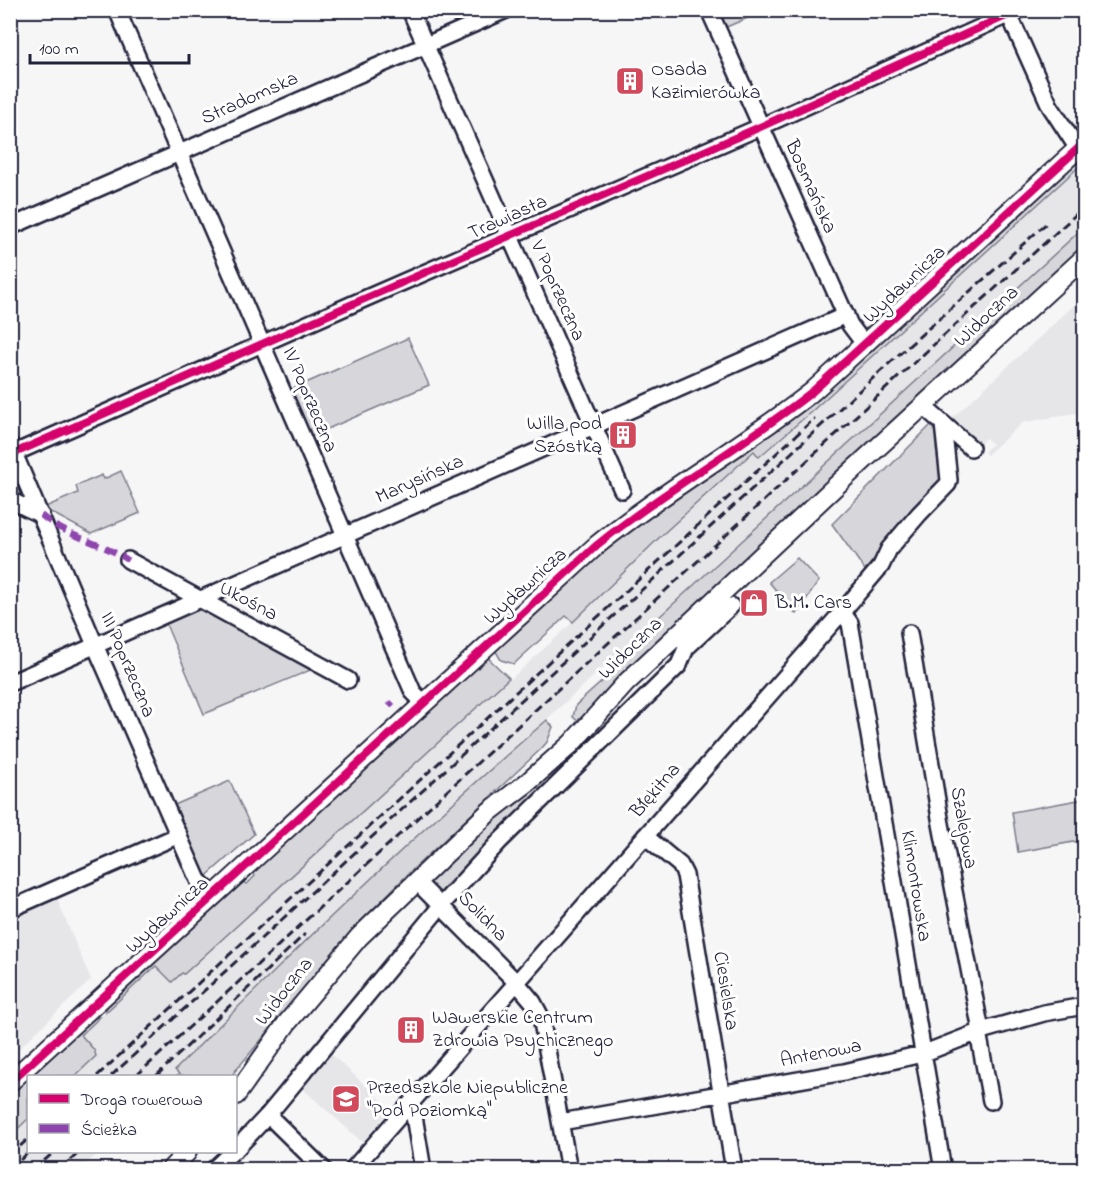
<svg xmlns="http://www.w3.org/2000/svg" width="1095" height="1180" font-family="'Indie Flower',sans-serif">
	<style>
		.built { fill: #e6e6e9 }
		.green { fill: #d7d7db; stroke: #7c7c8b; stroke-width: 1.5 }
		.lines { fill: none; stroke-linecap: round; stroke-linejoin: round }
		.minor-casing { stroke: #22223b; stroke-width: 20 }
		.major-casing { stroke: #22223b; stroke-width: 22 }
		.minor { stroke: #fff; stroke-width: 15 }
		.major { stroke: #fff; stroke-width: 18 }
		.rail { stroke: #22223b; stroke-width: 3; stroke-dasharray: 9 4.5; stroke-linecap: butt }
		.quiet { stroke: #8e44ad; stroke-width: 6; stroke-dasharray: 12 6; stroke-linecap: butt }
		.cycleway-casing { stroke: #fff; stroke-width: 11 }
		.cycleway { stroke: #d6006c; stroke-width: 8 }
		.labels { text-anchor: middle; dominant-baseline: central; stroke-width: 6; stroke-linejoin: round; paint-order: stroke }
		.poi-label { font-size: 20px; fill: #22223b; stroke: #fff; text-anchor: start }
		.street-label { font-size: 20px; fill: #22223b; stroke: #fff }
	</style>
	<rect width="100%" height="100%" fill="#f6f6f7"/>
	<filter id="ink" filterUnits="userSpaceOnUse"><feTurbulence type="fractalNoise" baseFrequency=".0167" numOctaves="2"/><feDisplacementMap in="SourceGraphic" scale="12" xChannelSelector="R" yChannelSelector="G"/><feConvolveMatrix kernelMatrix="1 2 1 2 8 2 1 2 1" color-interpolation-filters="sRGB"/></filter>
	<g filter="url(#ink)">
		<path class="built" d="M1084 162V227L345 904 265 979 175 1070 179 1074 177 1076H64L81 1035 157 966 172 982 182 973 184 974 509 678 511 679 573 622 663 534 754 451 760 456 768 451Z
			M1084 296V420L1075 413 1022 423 987 455 984 452 992 444 986 438 978 445 950 420Z
			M56 897 91 980 11 1056V916Z
			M330 1053 391 1109 362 1142 302 1088Z
			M28 1118V1152H99L81 1169 11 1170V1134Z"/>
		<path class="green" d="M713 11H764L724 28Z
			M1084 155V162L811 412 759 457 754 451 663 534 573 622 566 616 514 664 501 660 495 650 624 533 806 408Z
			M1084 227V248L817 495 580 723 573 717 576 705 616 669 610 662Z
			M408 338 429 385 311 436 290 390Z
			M934 422 938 426 945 480 915 511 865 570 832 524Z
			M121 471 140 513 91 534 43 508 78 493 76 486 102 475 104 479Z
			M797 558 819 581 796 614 769 582Z
			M200 607 313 669 204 714 165 622Z
			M487 657 509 678 184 974 182 973 172 982 156 966 106 1012 107 1005 242 882 247 884 255 876 253 871Z
			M547 720 553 727 547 742 541 749 410 872 357 925 231 1076H177L179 1074 175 1070C295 949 418 831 547 720Z
			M585 741 587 742 576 753 580 757 446 891 439 893C429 888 428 882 432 872Z
			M230 781 254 834 203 879 170 807Z
			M1084 799V840L1018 852 1012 812Z
			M100 1017 81 1035 94 1050 96 1056 75 1076H29L93 1018Z
			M28 1077V1119L11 1135V1094Z"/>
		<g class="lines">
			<g class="minor-casing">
				<path id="minor" d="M117 10 413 692 424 703
					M410 10 622 490
					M709 10 850 325 865 345
					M1007 10 1050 106 1078 149
					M10 227 506 10
					M923 406 971 448
					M11 446 95 645 198 880 214 896
					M10 455 364 299 760 127 1019 10
					M10 500 41 515
					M128 560 348 680
					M842 612 850 623 943 1170
					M909 633 941 824 981 1031
					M10 683 846 315
					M645 836 680 865 685 875 734 1170
					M416 881 517 983 533 1002 541 1017 569 1170
					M10 909 179 835
					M978 1032 991 1101
					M407 1109 414 1116 423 1170
					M268 1115 324 1170
					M561 1122 844 1072 922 1054 981 1031 1044 1013 1084 1006
					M236 1149 268 1115 444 902 500 841 679 665 686 648 731 606
					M213 1170 232 1152
					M352 1170 842 612 881 566 889 549 919 514 948 484 949 480 943 424"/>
			</g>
			<g class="major-casing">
				<path id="major" d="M10 1082 597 545C666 489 744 446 813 391L1084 143
					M236 1095 287 1023 359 937 489 812 528 782 571 744 626 683 839 483 1084 258
					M170 1170 187 1152"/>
			</g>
			<use href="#minor" class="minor"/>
			<use href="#major" class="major"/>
			<path class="rail" d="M97 1076 815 418
				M111 1076 895 358 1048 222
				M136 1076 1084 207
				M156 1076 305 934
				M10 1155 28 1139
				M10 1169 29 1152
				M34 1170 54 1152
				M61 1170 79 1152"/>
			<path class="quiet" d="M41 515C64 536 101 542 128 560
				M389 702 393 706"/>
			<g class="cycleway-casing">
				<path id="cycleway" d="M10 455 364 299 760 127 1019 10
					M10 1082 597 545C666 489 744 446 813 391L1084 143"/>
			</g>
			<use href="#cycleway" class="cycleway"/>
		</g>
	</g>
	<defs>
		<g id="building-square" transform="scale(1.5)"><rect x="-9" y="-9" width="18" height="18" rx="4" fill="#d1495b" stroke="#fff"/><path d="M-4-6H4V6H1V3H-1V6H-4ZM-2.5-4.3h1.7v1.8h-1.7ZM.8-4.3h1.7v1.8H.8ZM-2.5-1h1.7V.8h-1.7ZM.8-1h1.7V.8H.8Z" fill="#fff"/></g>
		<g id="shop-square" transform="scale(1.5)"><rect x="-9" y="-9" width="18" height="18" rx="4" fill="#d1495b" stroke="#fff"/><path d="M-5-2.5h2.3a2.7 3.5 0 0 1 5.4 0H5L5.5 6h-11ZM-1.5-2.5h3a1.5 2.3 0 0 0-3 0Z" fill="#fff"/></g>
		<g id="school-square" transform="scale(1.5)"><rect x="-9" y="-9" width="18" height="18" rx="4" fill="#d1495b" stroke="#fff"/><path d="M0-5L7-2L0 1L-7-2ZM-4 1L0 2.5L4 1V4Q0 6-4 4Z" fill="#fff"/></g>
	</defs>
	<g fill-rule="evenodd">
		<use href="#building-square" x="630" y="81"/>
		<use href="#building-square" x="623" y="435"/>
		<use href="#shop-square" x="754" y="603"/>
		<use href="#building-square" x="411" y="1030"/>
		<use href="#school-square" x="346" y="1099"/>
	</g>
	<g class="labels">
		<g class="poi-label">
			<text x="651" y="70">Osada<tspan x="651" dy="23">Kazimierówka</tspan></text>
			<text x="602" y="424" text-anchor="end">Willa pod<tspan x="602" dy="23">Szóstką</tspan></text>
			<text x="775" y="603">B.M. Cars</text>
			<text x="432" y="1018">Wawerskie Centrum<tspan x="432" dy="23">Zdrowia Psychicznego</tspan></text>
			<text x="367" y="1088">Przedszkole Niepubliczne<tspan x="367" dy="23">"Pod Poziomką"</tspan></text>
		</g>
		<g class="street-label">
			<text transform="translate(250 99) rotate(-24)">Stradomska</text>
			<text transform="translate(810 187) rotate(66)">Bosmańska</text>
			<text transform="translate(508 218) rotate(-24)">Trawiasta</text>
			<text transform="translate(905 285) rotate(-43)">Wydawnicza</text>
			<text transform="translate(557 291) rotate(66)">V Poprzeczna</text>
			<text transform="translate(987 317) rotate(-43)">Widoczna</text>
			<text transform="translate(309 400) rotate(67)">IV Poprzeczna</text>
			<text transform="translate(420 480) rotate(-24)">Marysińska</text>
			<text transform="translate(526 587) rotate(-42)">Wydawnicza</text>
			<text transform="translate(248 602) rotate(28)">Ukośna</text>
			<text transform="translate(631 649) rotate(-44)">Widoczna</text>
			<text transform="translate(127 665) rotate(67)">III Poprzeczna</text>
			<text transform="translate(656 791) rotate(-49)">Błękitna</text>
			<text transform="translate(963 828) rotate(80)">Szalejowa</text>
			<text transform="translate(915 886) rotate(81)">Klimontowska</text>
			<text transform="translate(168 916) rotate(-42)">Wydawnicza</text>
			<text transform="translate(482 917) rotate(46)">Solidna</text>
			<text transform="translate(725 991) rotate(81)">Ciesielska</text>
			<text transform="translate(285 992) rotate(-52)">Widoczna</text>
			<text transform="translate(821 1054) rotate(-11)">Antenowa</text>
		</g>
	</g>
	<rect width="1095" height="1180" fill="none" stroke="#fff" stroke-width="36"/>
	<rect x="18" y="18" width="1059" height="1144" fill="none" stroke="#22223b" stroke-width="2" filter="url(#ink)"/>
	<rect x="27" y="1075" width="210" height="78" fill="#ffffff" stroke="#a7a7b1" stroke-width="1.5"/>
	<rect x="39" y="1094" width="30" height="9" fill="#d6006c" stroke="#a7a7b1" stroke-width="1.5"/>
	<text x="81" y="1105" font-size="18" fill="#22223b">Droga rowerowa</text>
	<rect x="39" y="1124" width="30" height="9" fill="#8e44ad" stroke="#a7a7b1" stroke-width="1.5"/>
	<text x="81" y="1135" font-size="18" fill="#22223b">Ścieżka</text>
	<path d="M30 54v9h159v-9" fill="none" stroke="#22223b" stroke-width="3"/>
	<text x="39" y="54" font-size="18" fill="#22223b" stroke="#ffffff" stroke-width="4.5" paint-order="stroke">100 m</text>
</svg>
